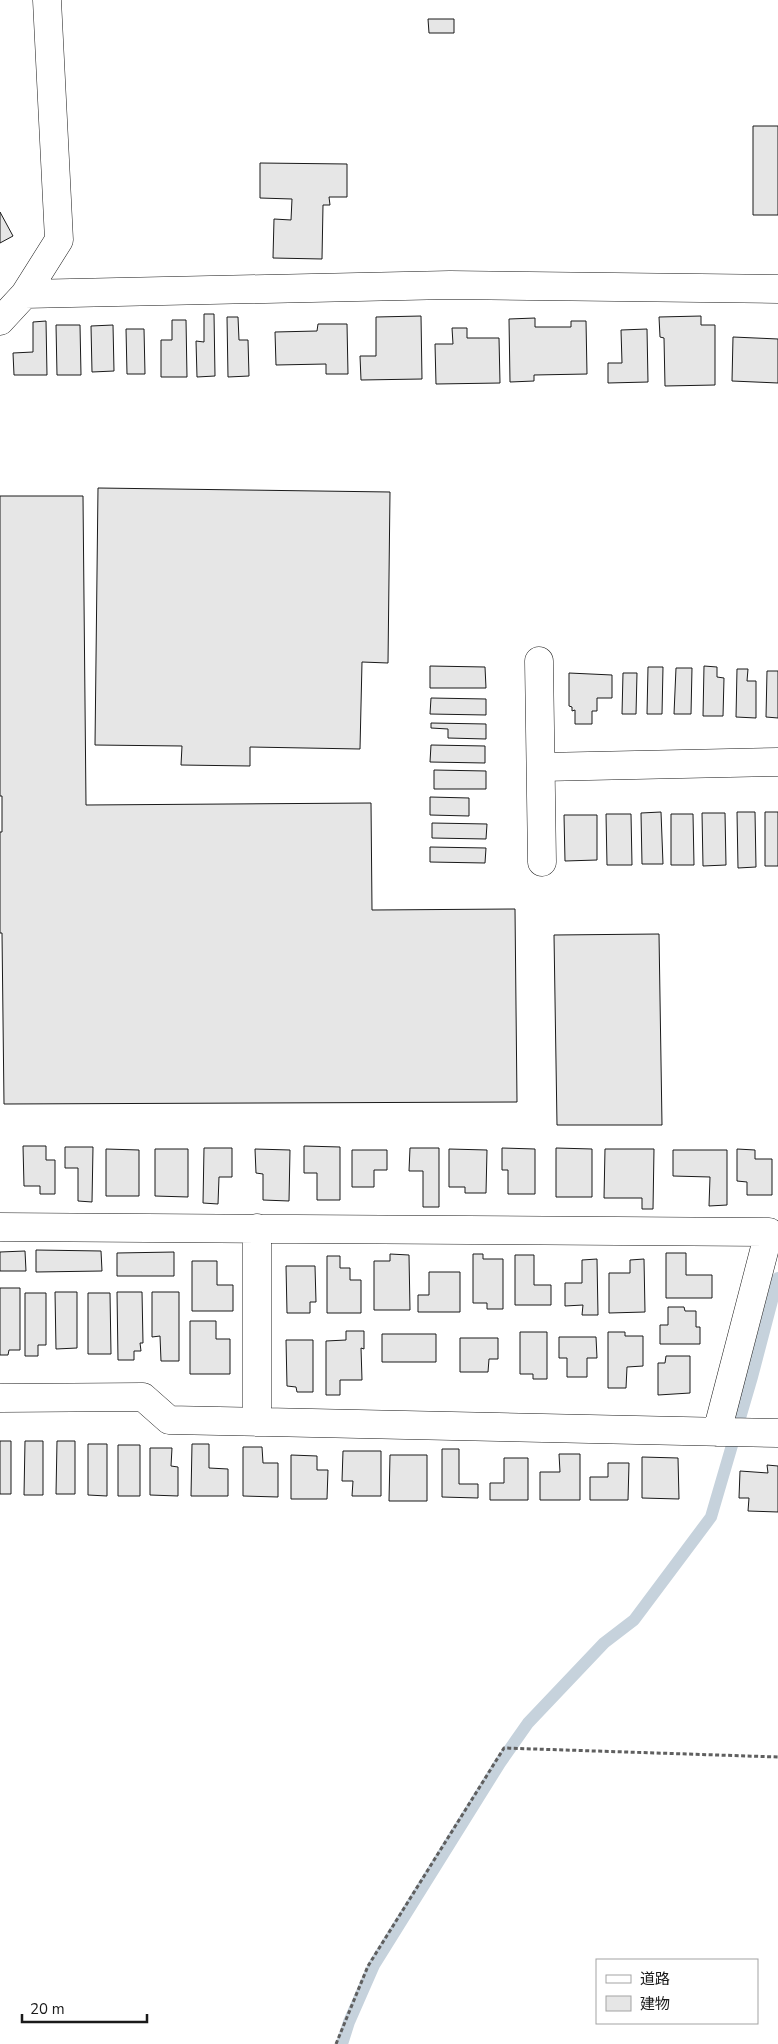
<svg xmlns="http://www.w3.org/2000/svg" width="778" height="2044" font-family="'Nunito Sans','Noto Sans JP',sans-serif">
	<style>
		.lines { fill: none; stroke-linecap: round; stroke-linejoin: round }
		.stream { stroke: #c6d2dc; stroke-width: 12 }
		.building { fill: #e6e6e6; stroke: #1a1a1a }
		.minor-casing { stroke: #1a1a1a; stroke-width: 29 }
		.path { stroke: #5f5f5f; stroke-width: 3; stroke-dasharray: 4 2.5; stroke-linecap: butt }
		.minor { stroke: #fff; stroke-width: 28 }
	</style>
	<rect width="100%" height="100%" fill="#fff"/>
	<g class="lines">
		<path class="stream" d="M342 2044 349 2022 374 1965 500 1763 528 1723 604 1643 634 1620 711 1517 752 1377 778 1278"/>
	</g>
	<path class="building" d="M428 19H454V33H429Z
		M753 126H778V215H753Z
		M260 163 347 164V197H329L330 205H323L322 259 273 258 274 219 291 220 292 199 260 198Z
		M0 212 13 236 0 243Z
		M204 314H214L215 376 197 377 196 341 204 342Z
		M421 316 422 379 361 380 360 356H376V317Z
		M701 316V325H715V385L665 386 664 338 660 337 659 317Z
		M227 317H238L239 340H248L249 376 228 377Z
		M535 318V327H571V321H586L587 374 534 375V381L510 382 509 319Z
		M172 320H186L187 377H161V340H172Z
		M46 321 47 375H14L13 353 33 352V322Z
		M318 324H347L348 374H326V364L276 365 275 332 317 331Z
		M56 325H80L81 375H57Z
		M113 325 114 371 92 372 91 326Z
		M452 328H467V338H499L500 383 436 384 435 344H453Z
		M126 329H144L145 374H127Z
		M647 329 648 382 608 383V363H622L621 330Z
		M733 337 778 339V383L732 381Z
		M98 488 390 492 388 663 362 662 360 749 250 747V766L181 765 182 746 95 745Z
		M0 496H83L86 805 371 803 372 910 515 909 517 1102 4 1104 2 933H0V832H2V796H0Z
		M430 666 485 667 486 688H430Z
		M704 666 717 667V677L724 678 723 716H703Z
		M648 667H663L662 714H647Z
		M676 668H692L691 714H674Z
		M737 669H748L747 681H756V718L736 717Z
		M767 671H778V718L766 717Z
		M569 673 612 675V698H597V711H592V724H575V710L572 711V707L569 706Z
		M623 673H637L636 714H622Z
		M431 698 486 699V715L430 714Z
		M431 723 486 724V739L448 738V729L431 728Z
		M431 745 485 746V763L430 762Z
		M434 770 486 771V789H434Z
		M430 797 469 798V816L430 815Z
		M661 812 663 864H642L641 813Z
		M737 812H755L756 867 738 868Z
		M765 812H778V866H765Z
		M702 813H725L726 865 703 866Z
		M606 814H631L632 865H607Z
		M671 814H693L694 865H671Z
		M564 815H597V860L565 861Z
		M432 823 487 824 486 839 432 838Z
		M430 847 486 848 485 863 430 862Z
		M659 934 662 1125H557L554 935Z
		M23 1146H46V1160H55V1194H40V1186H24Z
		M304 1146 340 1147V1200H317V1173H304Z
		M65 1147H93L92 1202 78 1201V1168H65Z
		M204 1148H232V1177H219L218 1204 203 1203Z
		M410 1148H439V1207H423V1171H409Z
		M502 1148 535 1149V1194H508V1170H502Z
		M556 1148 592 1149V1197H556Z
		M106 1149 139 1150V1196H106Z
		M155 1149H188V1197L155 1196Z
		M255 1149 290 1150 289 1201 263 1200V1174L256 1173Z
		M449 1149 487 1150 486 1193H465V1187H449Z
		M605 1149H654L653 1209H642V1198H604Z
		M737 1149 755 1150V1159H772V1195H747V1182L737 1181Z
		M352 1150H387V1170H374V1187H352Z
		M673 1150H727V1205L709 1206 710 1177 673 1176Z
		M36 1250 101 1251 102 1271 36 1272Z
		M25 1251 26 1271H0V1252Z
		M174 1252V1276H117V1253Z
		M666 1253H686V1275H712V1298H666Z
		M390 1254 409 1255 410 1310H374V1261H390Z
		M473 1254H483V1259H503V1309H487V1303H473Z
		M515 1255H534V1285H551V1305H515Z
		M327 1256H340V1268H350V1280H361V1313H327Z
		M597 1259 598 1315H582L583 1305 565 1306V1283H582V1260Z
		M644 1259 645 1312 609 1313V1273H630V1260Z
		M192 1261H217V1285H233V1311H192Z
		M286 1266H315L316 1302H310V1313H287Z
		M429 1272H460V1312H418V1295H429Z
		M0 1288H20V1350H9L8 1355H0Z
		M55 1292H77V1348L56 1349Z
		M117 1292H142L143 1343H140L141 1351H134V1360H118Z
		M152 1292H179V1361H161L160 1336 152 1337Z
		M25 1293H46V1345H38V1356H25Z
		M88 1293H110L111 1354H88Z
		M668 1307H684L685 1311H696V1327H700V1344H660V1325H668Z
		M190 1321H216V1339H230V1374H190Z
		M346 1331H364V1349L361 1348 362 1380H340V1395H326V1341L346 1340Z
		M520 1332H547V1379H533V1374H520Z
		M608 1332H625V1336H643V1366L627 1367 626 1388H608Z
		M382 1334H436V1362H382Z
		M559 1337H596L597 1358H587V1377H567V1358H559Z
		M460 1338H498V1359H489L488 1372H460Z
		M286 1340H313V1392H297L296 1387 287 1386Z
		M666 1356H690V1393L658 1395V1363H665Z
		M0 1441H11V1494H0Z
		M25 1441H43V1495H24Z
		M57 1441H75V1494H56Z
		M88 1444H107V1496L88 1495Z
		M192 1444H209V1468L228 1469V1496H191Z
		M118 1445H140V1496H118Z
		M243 1447H262L263 1463H278V1497L243 1496Z
		M150 1448H172L171 1466 178 1467V1496L150 1495Z
		M442 1449H459V1484H478V1498L442 1497Z
		M343 1451H381V1496H352L353 1481H342Z
		M559 1454H580V1500H540V1472H560Z
		M291 1455 317 1456V1470H328L327 1499H291Z
		M390 1455H427V1501H389Z
		M642 1457 678 1458 679 1499 642 1498Z
		M504 1458H528V1500H490V1483H504Z
		M608 1463H629L628 1500H590V1477H608Z
		M767 1465 778 1466V1512L748 1511 749 1498H739L740 1471 768 1473Z"/>
	<g class="lines">
		<g class="minor-casing">
			<path id="minor" d="M25 294 450 285 778 289
				M0 321 25 294 59 240 47 0
				M539 661 542 862
				M542 767 778 762
				M0 1227 769 1232 717 1432
				M257 1228V1422
				M0 1398 143 1397 169 1420 778 1433"/>
		</g>
		<path class="path" d="M336 2044 368 1966 504 1748 778 1757"/>
		<use href="#minor" class="minor"/>
	</g>
	<rect x="596" y="1959" width="162" height="65" fill="#ffffff" stroke="#a3a3a3"/>
	<rect x="606" y="1975" width="25" height="8" fill="#ffffff" stroke="#a3a3a3"/>
	<text x="640" y="1984" font-size="15" fill="#1a1a1a">道路</text>
	<rect x="606" y="1996" width="25" height="15" fill="#e6e6e6" stroke="#a3a3a3"/>
	<text x="640" y="2009" font-size="15" fill="#1a1a1a">建物</text>
	<path d="M22 2014v8h125v-8" fill="none" stroke="#1a1a1a" stroke-width="2.5"/>
	<text x="30" y="2014" font-size="15" fill="#1a1a1a" stroke="#ffffff" stroke-width="4" paint-order="stroke">20 m</text>
</svg>
